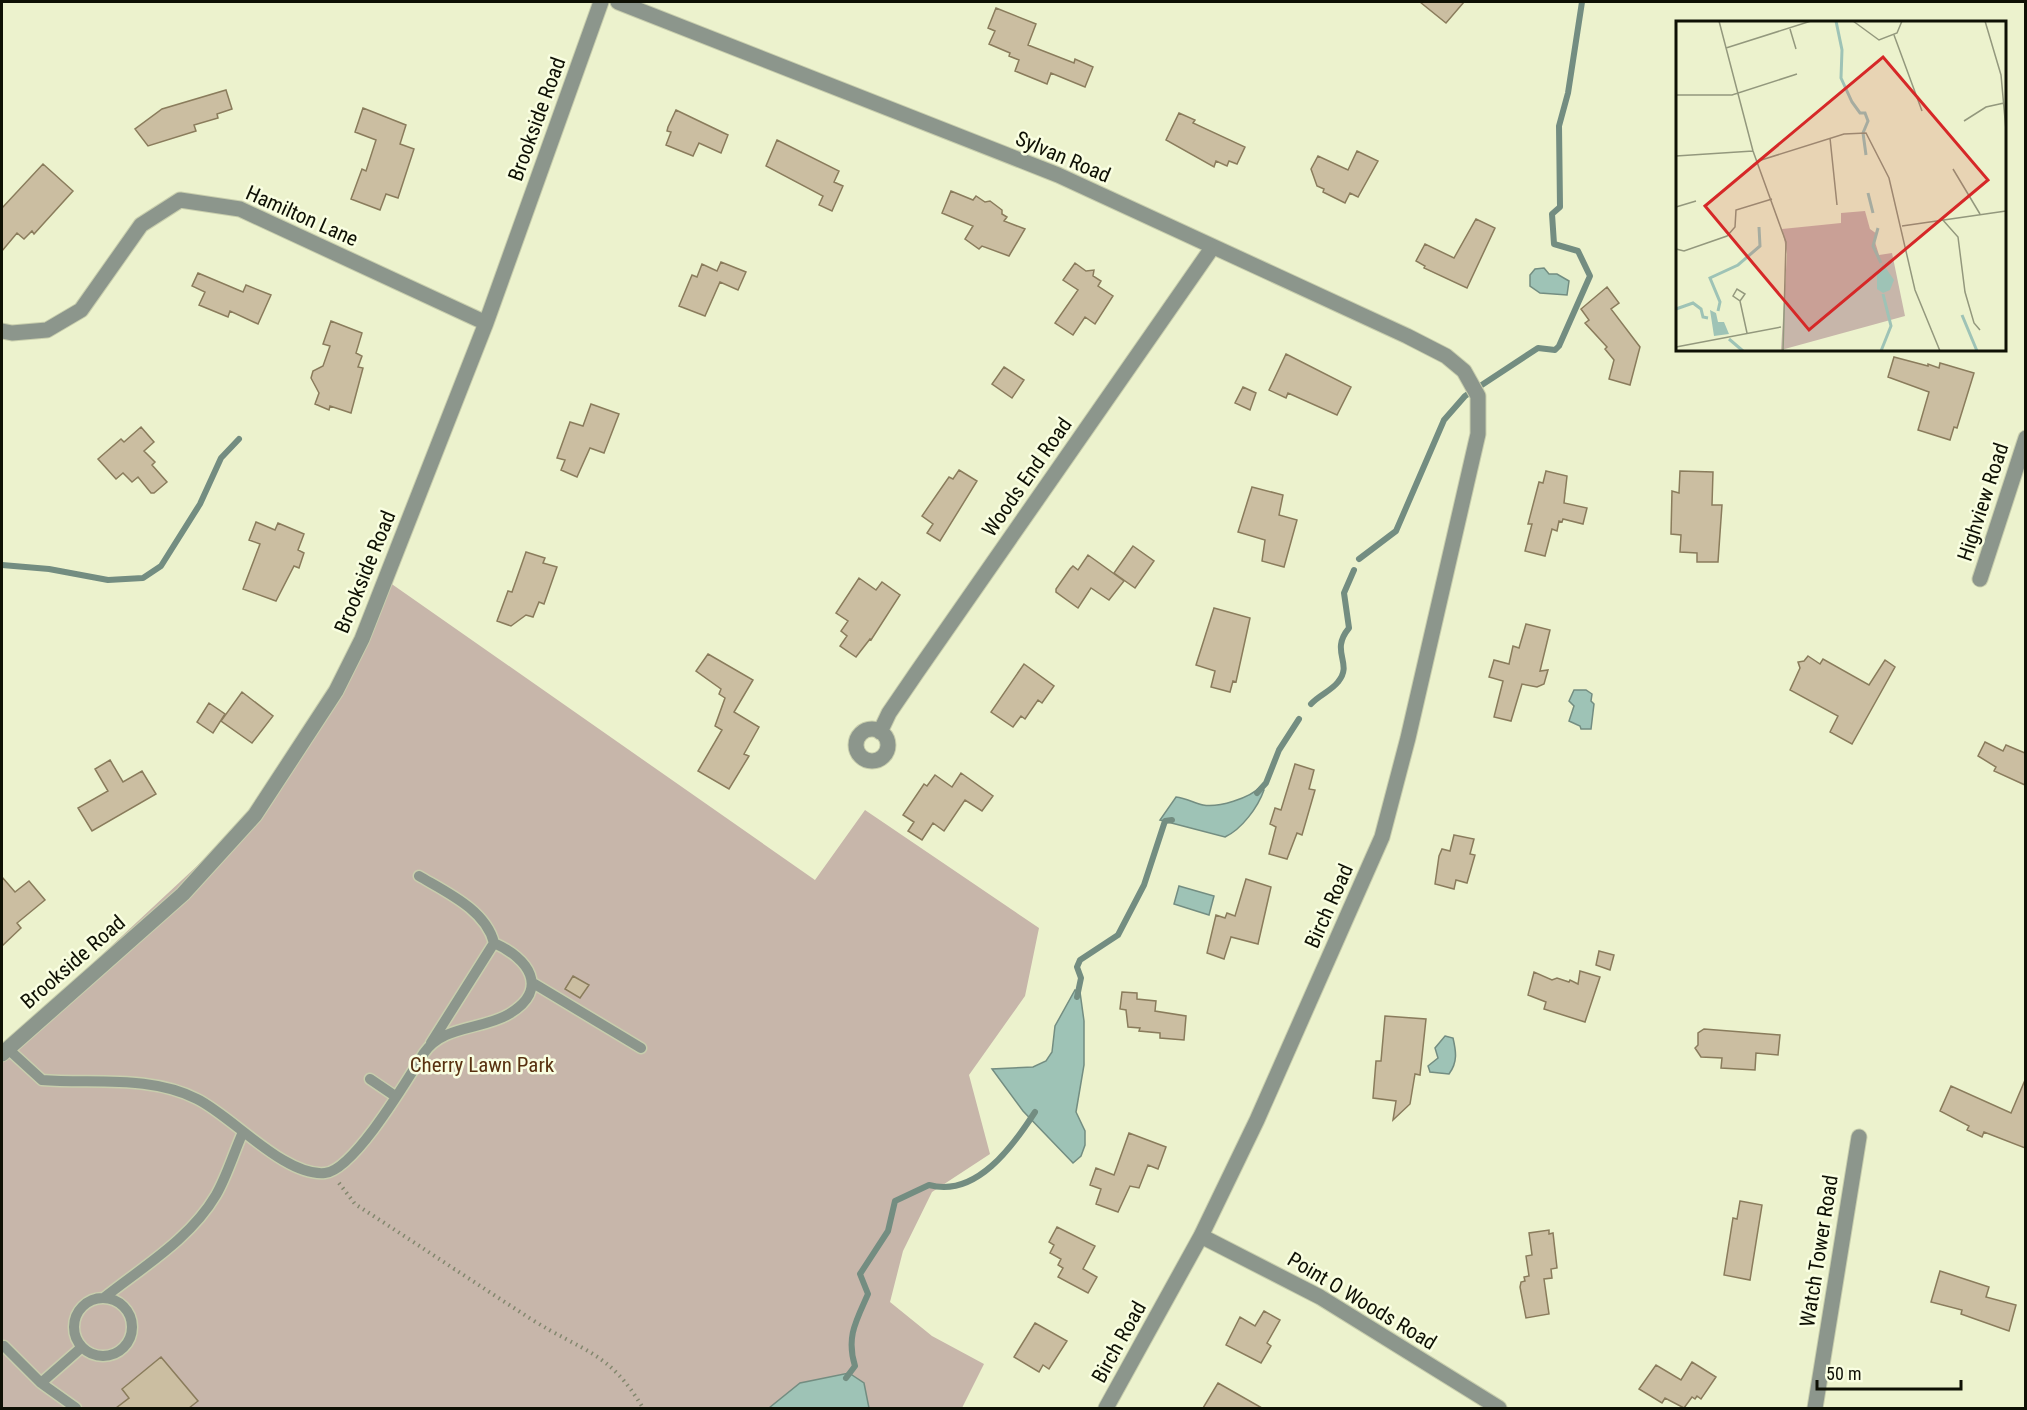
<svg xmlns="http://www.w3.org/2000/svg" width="2027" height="1410" font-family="'Roboto Condensed',sans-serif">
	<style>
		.green { fill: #c7b6aa }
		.water { fill: #9ec3b6; stroke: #738d81; stroke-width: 1.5 }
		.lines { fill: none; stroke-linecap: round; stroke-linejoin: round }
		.stream { stroke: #738d81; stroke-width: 6 }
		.building { fill: #cbbea1; stroke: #8a7c5c; stroke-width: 1.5 }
		.lane-casing { stroke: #c8cead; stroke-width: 13 }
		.street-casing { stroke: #c8cead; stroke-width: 17 }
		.path { stroke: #83876e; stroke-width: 4; stroke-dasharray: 1.5 4.5; stroke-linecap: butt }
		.lane { stroke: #8c968c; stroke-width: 10 }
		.street { stroke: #8c968c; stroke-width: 15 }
		.labels { text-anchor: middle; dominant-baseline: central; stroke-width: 5; stroke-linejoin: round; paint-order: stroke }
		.street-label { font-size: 21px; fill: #0e1004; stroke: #f9fee1 }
		.park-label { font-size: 21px; fill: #583110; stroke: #f9fee1 }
		.inset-river { fill: none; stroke: #9ec3b6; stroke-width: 3 }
		.inset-road { fill: none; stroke: #93987d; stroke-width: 1.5 }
		.view { fill: #d62828; fill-opacity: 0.15; stroke: #d62828; stroke-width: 3 }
		.inset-edge { fill: none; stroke: #0e1004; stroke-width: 3 }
	</style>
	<rect width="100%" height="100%" fill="#ecf2cd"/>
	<path class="green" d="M386 580 815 880 865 810 1039 928 1025 996 969 1075 990 1154 932 1192 903 1251 890 1302 932 1336 984 1364 962 1408H2V1048L197 866 279 779 358 646Z"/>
	<path class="water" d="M1544 268 1549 274H1557L1569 281 1567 295 1540 293 1530 286V275L1535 269Z
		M1574 690H1586L1592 694 1591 701 1594 704 1591 729H1581L1580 726 1569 721 1574 706 1569 701Z
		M1260 787 1264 790C1258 807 1242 829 1225 837L1160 820 1176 797C1186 798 1194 803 1203 805 1218 808 1250 798 1260 787Z
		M1179 886 1214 896 1209 915 1174 904Z
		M1075 990 1080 992 1084 1021V1065L1076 1112 1085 1131V1145L1081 1156 1073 1163 1023 1111 992 1069 1033 1067 1046 1061 1052 1052 1055 1026Z
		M1445 1036 1453 1038C1456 1051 1458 1062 1449 1074L1430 1072 1428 1066 1438 1058 1435 1048Z
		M849 1373 864 1383 869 1408H769L800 1383Z"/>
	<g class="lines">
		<path class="stream" d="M1359 559 1396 531 1444 420 1465 396 1538 348 1555 350 1559 346 1590 276 1578 251 1554 244 1552 214 1560 207 1559 126 1568 93 1582 2
			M2 565 49 569 108 580 143 578 161 566 200 504 221 458 239 439
			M1311 704C1319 695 1331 691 1338 682 1354 663 1329 652 1349 628L1344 593 1354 570
			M1257 793 1266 783 1279 750 1299 719
			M1077 997 1081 978 1077 967 1080 960 1118 935 1144 885 1165 821 1172 820
			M846 1378 855 1366C846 1337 856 1321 868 1294L860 1274 888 1231 895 1201 929 1185C976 1198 1013 1146 1035 1112"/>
	</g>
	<path class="building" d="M1420 2H1464L1446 23Z
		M996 8 1036 24 1028 45 1074 63 1075 59 1093 67 1085 87 1051 73 1047 84 1015 71 1019 60 1009 56 1010 53 989 44 995 31 988 28Z
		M226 90 232 109 217 114 218 118 194 125 196 131 148 146 135 129 162 109Z
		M363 108 406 125 400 144 414 149 398 198 386 194 380 210 351 199 362 169 366 171 376 140 355 132Z
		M676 110 728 135 721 153 699 143 693 156 666 145 671 132 667 131 668 127Z
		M1179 113 1195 120 1193 123 1245 147 1237 164 1229 161 1227 166 1216 161 1214 167 1166 140Z
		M777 140 839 171 834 182 843 186 832 211 819 205 823 196 766 166Z
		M1357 151 1378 161 1358 197 1350 193 1345 203 1323 192 1324 189 1317 186 1311 169 1318 156 1348 170Z
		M43 164 73 191 34 234 32 231 24 239 17 233 2 251V208Z
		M951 191 973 200 976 196 985 202 990 201 1002 210V214L1007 217 1004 221 1025 229 1009 256 982 246 979 249 965 239 973 226 942 213Z
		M1476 219 1495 228 1467 288 1424 268 1425 266 1416 261 1425 244 1454 258Z
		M721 262 746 272 738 290 720 282 705 316 679 306 692 275 697 277 702 264 717 271Z
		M1075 263 1086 271 1094 270 1093 276 1101 281 1098 286 1113 296 1095 324 1085 317 1073 335 1055 323 1078 290 1063 280Z
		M198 273 243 292 246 285 271 295 258 324 230 311 228 317 199 305 205 292 192 286Z
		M1607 287 1619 303 1611 309 1640 347 1630 385 1609 379 1614 360 1605 349 1607 347 1585 323 1589 320 1581 309Z
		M331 321 362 333 356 353 362 356 358 367 363 368 351 413 330 406 329 410 315 404 319 393 311 378 313 371 323 366 330 346 323 344Z
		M1286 354 1351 387 1337 415 1288 393 1286 398 1269 390Z
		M1894 357 1928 366V364L1939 368 1940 363 1974 373 1957 428 1954 427 1950 440 1918 430 1929 392 1888 377Z
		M1004 367 1024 380 1012 398 992 384Z
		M1243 387 1256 393 1250 410 1235 403Z
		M591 404 619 414 604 453 590 448 577 477 561 470 565 460 557 458 570 422 583 426Z
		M141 427 154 442 144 451 155 462 152 465 167 482 154 493H151L138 477 132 482 123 473 116 479 98 459 121 439 124 442Z
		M959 470 977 481 940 541 927 533 933 524 922 516 949 477 953 479Z
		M1546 471 1567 476 1564 503 1587 508 1583 524 1563 519 1562 522 1559 521 1557 531 1552 529 1545 556 1525 551 1532 524H1528L1539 482 1543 483Z
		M1680 471 1713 472 1712 505H1722L1718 562H1697V553L1680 552 1681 535 1671 534 1672 491 1679 493Z
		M1252 487 1283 495 1279 515 1297 520 1284 567 1262 561 1265 540 1238 532Z
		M256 522 275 530 278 523 304 534 298 550 304 553 299 568 294 566 276 601 243 589 260 544 249 540Z
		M1133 546 1154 561 1135 588 1114 573Z
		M526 552 545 558 543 563 557 567 544 604 539 602 533 617 526 615 511 626 497 621 508 591 512 592Z
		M1088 555 1124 581 1109 600 1091 588 1078 608 1056 592V589L1070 569 1073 566 1078 570Z
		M859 578 876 590 882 582 900 595 871 640 870 639 856 657 840 646 847 636 841 631 848 621 836 613Z
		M1214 608 1250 618 1236 682 1233 681 1230 692 1211 687 1215 671 1196 665Z
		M1526 624 1550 630 1540 671 1548 670 1544 684 1537 687 1522 684 1511 721 1494 717 1503 681 1489 677 1494 660 1509 664 1513 646 1519 648Z
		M708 654 753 680 734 712 759 727 744 754 749 756 729 789 698 771 722 730 715 726 725 698 719 694 721 689 696 671Z
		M1808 656 1820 664 1823 659 1869 685 1885 660 1895 667 1852 744 1830 732 1838 716 1790 690 1800 668 1798 662 1804 661Z
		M1024 664 1054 686 1042 703 1038 700 1025 719 1021 716 1013 727 991 712Z
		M242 692 273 716 252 743 221 721Z
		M209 703 225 714 213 733 197 722Z
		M1985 742 2003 751 2006 745 2025 753V785L1994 771 1996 767 1978 756Z
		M110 760 123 782 142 771 156 794 92 831 78 808 108 791 95 769Z
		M1295 764 1314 770 1309 789 1315 790 1302 835 1297 833 1287 859 1269 854 1276 827 1270 824 1275 808 1281 810Z
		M961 773 993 796 982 811 965 800 944 831 933 823 922 840 908 831 914 822 903 815 924 784 927 786 935 775 952 787Z
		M1454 835 1474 839 1470 854 1475 855 1467 883 1456 880 1454 889 1435 884 1439 856 1442 849 1450 851Z
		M2 877 15 892 29 881 45 900 17 923 21 928 2 946Z
		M1246 879 1271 887 1258 944 1231 937 1224 959 1207 953 1216 915 1225 918 1227 913 1235 916Z
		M1599 951 1614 955 1610 970 1596 965Z
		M1580 971 1600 977 1585 1022 1544 1009 1546 1002 1528 995 1534 972 1552 980 1557 978 1569 982 1570 980 1578 984Z
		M573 976 589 985 580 998 565 989Z
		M1122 992 1137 993V999L1156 1001 1155 1011 1186 1016 1184 1040 1160 1038V1033L1139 1031 1140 1028 1128 1027 1126 1010 1120 1009Z
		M1385 1016 1426 1019 1420 1075 1415 1074 1410 1104 1393 1120 1396 1101 1373 1098 1376 1061H1381Z
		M1704 1029 1780 1035 1778 1055 1756 1053 1755 1070 1721 1068 1722 1058 1701 1057 1695 1048 1698 1045V1033Z
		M2025 1080V1148L1984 1132 1982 1137 1967 1130 1969 1126 1940 1111 1951 1086 2011 1113Z
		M1129 1133 1166 1147 1158 1169 1148 1165 1139 1188 1130 1186 1118 1212 1096 1204 1101 1189 1090 1185 1096 1168 1114 1175Z
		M1740 1201 1762 1205 1750 1280 1724 1275 1733 1218 1737 1219Z
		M1057 1227 1095 1246 1083 1269 1097 1277 1088 1293 1058 1277 1063 1268 1058 1265 1061 1259 1050 1253 1054 1245 1049 1242Z
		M1549 1230V1234L1553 1233 1557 1268 1551 1269 1552 1278 1544 1279 1549 1314 1526 1318 1520 1287 1521 1282 1525 1281 1524 1277 1529 1276 1526 1256 1532 1255 1529 1233Z
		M1940 1271 1989 1287 1986 1297 2016 1305 2009 1331 1961 1314 1962 1310 1931 1302Z
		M1264 1311 1280 1320 1267 1343 1271 1346 1261 1363 1226 1345 1240 1317 1255 1326Z
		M1035 1323 1067 1341 1049 1369 1043 1365 1039 1372 1014 1357Z
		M161 1357 198 1401 189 1408H116L129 1398 122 1389Z
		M1692 1362 1716 1377 1701 1399 1697 1396 1695 1399 1692 1397 1684 1408 1665 1398 1662 1403 1639 1389 1656 1365 1681 1380Z
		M1218 1383 1262 1408H1203Z"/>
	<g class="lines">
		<g class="lane-casing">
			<path id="lane" d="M419 876C446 892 486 910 494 943L431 1043
				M533 983 641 1048
				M7 1048 42 1080C93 1084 150 1075 197 1099 232 1116 285 1177 325 1173 354 1170 407 1080 424 1053 443 1025 482 1030 509 1014 551 989 528 958 494 943
				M370 1079 395 1096
				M105 1297C144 1266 190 1239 216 1195 227 1176 234 1152 243 1132
				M74 1327a29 29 0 1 1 58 0a29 29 0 1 1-58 0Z
				M4 1346 41 1383 76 1408
				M41 1383 82 1347"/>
		</g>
		<g class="street-casing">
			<path id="street" d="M618 2 1058 175 1407 336 1446 356 1464 371 1478 396V434L1408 738 1382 837 1257 1120 1201 1236 1106 1408
				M2 331 12 333 47 330 81 310 141 225 180 200 240 209 486 323
				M1980 579 2026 438
				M856 745a16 16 0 1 1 32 0a16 16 0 1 1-32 0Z
				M880 732 889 713 917 672 1212 248
				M2 1054 183 894 255 815 336 691 362 639 486 323 601 2
				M1201 1236 1320 1297 1499 1408
				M1815 1408 1859 1137"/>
		</g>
		<path class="path" d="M339 1183 355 1204C414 1242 472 1281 531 1319 583 1352 609 1351 643 1408"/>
		<use href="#lane" class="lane"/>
		<use href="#street" class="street"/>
	</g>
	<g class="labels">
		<g class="street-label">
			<text transform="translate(537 119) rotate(-70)">Brookside Road</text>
			<text transform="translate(1063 157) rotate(23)">Sylvan Road</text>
			<text transform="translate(302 216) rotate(24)">Hamilton Lane</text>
			<text transform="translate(1027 477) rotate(-55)">Woods End Road</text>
			<text transform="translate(1983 502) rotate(-72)">Highview Road</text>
			<text transform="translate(365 572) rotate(-68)">Brookside Road</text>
			<text transform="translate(1329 906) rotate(-66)">Birch Road</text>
			<text transform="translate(73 962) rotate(-41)">Brookside Road</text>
			<text transform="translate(1819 1251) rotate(-81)">Watch Tower Road</text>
			<text transform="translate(1362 1301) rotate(31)">Point O Woods Road</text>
			<text transform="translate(1119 1342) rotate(-61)">Birch Road</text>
		</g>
		<g class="park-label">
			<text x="482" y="1065">Cherry Lawn Park</text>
		</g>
	</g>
	<g transform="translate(1676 21)">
		<rect width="330" height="330" fill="#ecf2cd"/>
		<path d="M189 190 194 208 201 213 199 221 203 234 216 232 229 295 105 329 111 233 106 208 165 202V192Z" fill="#c7b6aa"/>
		<path d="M207 243 218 259 214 269 207 272 201 268V253ZM34 289 40 292 42 301H48L53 313 38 315Z" fill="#9ec3b6"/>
		<path class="inset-river" d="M160 0 166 29 165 57 176 81 184 92H189L192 100 187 112 190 134M192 172 197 192M202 207 197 225 205 242M0 288 17 282 25 288 27 296 32 297M42 290 44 281 34 257 62 244 84 225 83 206M286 294 301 330M53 318 67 330M205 330 215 305 207 273"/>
		<path class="inset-road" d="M43 0 77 130 110 221 107 330M177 0 203 19 221 12 226 0M309 0 325 54 330 109M114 8 120 28M218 14 246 90M50 27 135 0M0 74H56L121 53M288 100 310 86 328 82M154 117 161 184M0 135 77 130M82 140 168 113 190 112 213 157 239 269 264 330M277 148 304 193M0 186 20 180M266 198 282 216 289 271 298 302 304 309M226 205 330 190M0 228 8 230 51 215 59 206 60 189 96 178M64 280 69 273 61 268 57 275 64 280 71 312M0 326 105 306"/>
		<path class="view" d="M207 36 312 159 133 309 29 185Z"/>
		<rect width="330" height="330" class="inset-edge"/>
	</g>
	<rect width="2027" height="1410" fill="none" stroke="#0e1004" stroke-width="6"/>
	<path d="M1817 1380v9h144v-9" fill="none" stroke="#0e1004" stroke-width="3"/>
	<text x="1826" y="1380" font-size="18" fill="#0e1004" stroke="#f9fee1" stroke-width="4.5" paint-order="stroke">50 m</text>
</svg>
